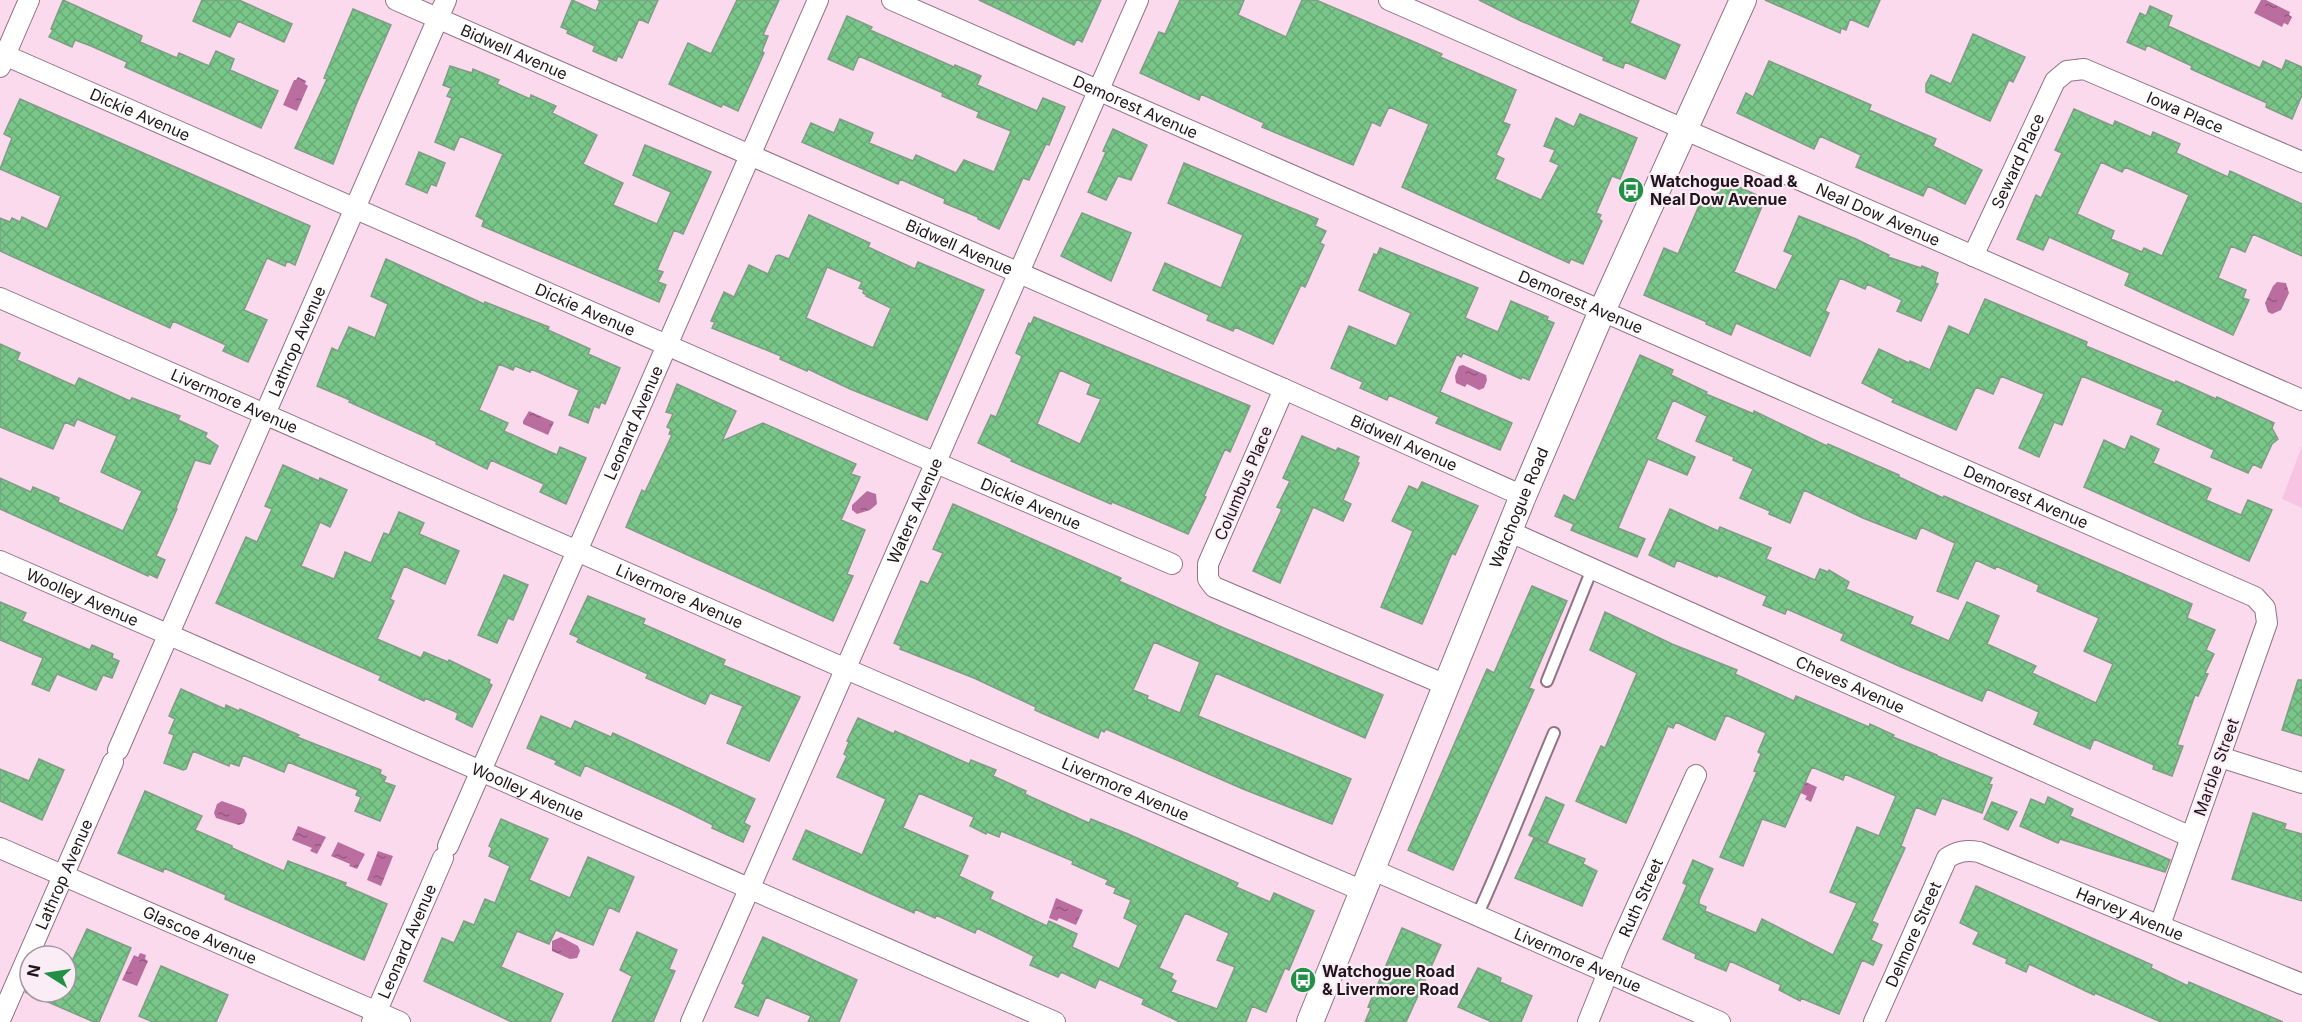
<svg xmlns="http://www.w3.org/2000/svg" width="2302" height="1022" font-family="Inter,sans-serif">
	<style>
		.grass { fill: #f7c4e4 }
		.water { fill: url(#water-ripples) }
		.building { fill: url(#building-cross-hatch); stroke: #819c86; stroke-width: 1.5; fill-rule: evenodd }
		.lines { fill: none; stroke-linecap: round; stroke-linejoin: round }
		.service-casing { stroke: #907385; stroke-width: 14 }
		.minor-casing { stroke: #907385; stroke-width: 22 }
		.tertiary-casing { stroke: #907385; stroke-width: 28 }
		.service { stroke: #fff; stroke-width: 10 }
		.minor { stroke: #fff; stroke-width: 20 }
		.tertiary { stroke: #fff; stroke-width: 26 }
		.labels { text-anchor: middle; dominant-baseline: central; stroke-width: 4.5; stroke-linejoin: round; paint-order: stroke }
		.street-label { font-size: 16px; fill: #20141b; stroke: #fbedf5 }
		.poi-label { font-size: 16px; font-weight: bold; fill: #20141b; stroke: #fbedf5; text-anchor: start }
	</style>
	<defs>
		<pattern id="water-ripples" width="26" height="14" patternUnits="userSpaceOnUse" patternTransform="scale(1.5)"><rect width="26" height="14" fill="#ba6ea0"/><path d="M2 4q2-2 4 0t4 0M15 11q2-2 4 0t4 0" fill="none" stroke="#975982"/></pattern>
		<pattern id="building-cross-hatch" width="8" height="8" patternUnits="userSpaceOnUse" patternTransform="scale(1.5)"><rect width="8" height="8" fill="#79c68a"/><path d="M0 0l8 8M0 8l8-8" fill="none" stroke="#68a976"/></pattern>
	</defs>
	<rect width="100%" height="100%" fill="#fbdaed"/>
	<path class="grass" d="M2302 446V508L2282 499Z"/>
	<path class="water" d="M2261 0H2266L2290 12 2289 15 2292 17 2288 25 2284 23 2282 27 2254 13Z
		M298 77 306 81 305 84 308 86 297 111 283 105 294 80H296Z
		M2277 282 2286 283 2289 293 2281 310 2272 314 2268 312 2265 303 2273 286Z
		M1463 365 1486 375 1487 380 1484 388 1479 390 1467 384 1465 387 1456 383 1455 376 1459 366Z
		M529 411 554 422 548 435 523 424V421Z
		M867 491 876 494 877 504 870 510 857 514 852 510V505Z
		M1792 776 1817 787 1811 802 1805 799 1807 796 1788 787Z
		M222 801 244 809 247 814 244 823 239 825 216 818 214 813 217 804Z
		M298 826 326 837 317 854 310 851 312 848 292 840Z
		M338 842 365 854 357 869 349 866 350 864 331 856Z
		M378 851 393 856 381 886 367 880Z
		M1056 898 1083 910 1076 925 1059 918 1057 921 1049 918Z
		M561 937 578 946 580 951 577 958 570 959 552 951V941Z
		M140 953 146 955 145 959 148 961 137 986 122 980 134 955 138 957Z"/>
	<path class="building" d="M63 0 142 36 140 42 177 58 179 53 209 66 216 51 234 59 230 70 278 91 261 128 125 67 127 62 91 46 75 40 72 47 49 37 53 30 51 29Z
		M202 0H239L292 24 284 42 238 21 230 37 193 21Z
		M572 0 596 11 600 1 598 0H658L648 23 639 19 622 58 618 56 616 61 593 51 595 46 567 33 568 30 561 27Z
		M737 0H779L763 35 768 36 762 51 764 53 738 111 723 104 721 107 669 84 688 43 711 54Z
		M979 0H1101L1082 42 1077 39 1074 45Z
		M1180 0H1244L1238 15 1286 37 1302 0H1316L1419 44 1442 54 1440 57 1516 90 1503 122 1510 125 1496 155 1504 159 1495 179 1541 200 1559 165 1550 161 1555 150 1544 146 1556 118 1574 127 1580 114 1637 138 1620 179 1612 176 1596 213 1601 215 1599 219 1602 221 1583 264 1571 259 1569 263 1402 187 1429 124 1389 107 1380 126 1372 122 1353 165 1262 127 1264 123 1201 94 1199 100 1140 73 1159 32 1165 34Z
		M1479 0H1639L1630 23 1680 45 1665 79 1625 62 1623 68 1603 60 1604 57 1521 21Z
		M1765 0H1880L1868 27 1850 19 1846 30 1841 28 1840 33Z
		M2150 6 2172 16 2168 26 2260 68 2263 61 2282 70 2286 60 2302 67V95L2292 119 2266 107 2267 103 2191 69 2192 66 2147 45 2145 50 2127 42 2140 13 2146 16Z
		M353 9 391 25 356 105 333 164 295 148 327 79 324 78Z
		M847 16 872 27 870 30 954 67 955 65 981 76 977 85 1037 111 1043 98 1065 107 1049 145 1046 144 1029 180 1023 178 999 229 978 219V217L944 203 945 199 900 179 898 184 802 142 811 123 834 133 840 119 873 133 869 143 913 161 916 155 956 173 964 160 994 172 1011 131 977 117 979 112 942 96 943 93 859 56 853 70 828 59Z
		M1973 34 2025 57 2013 82 2009 80 1990 121 1926 92V84L1931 75 1951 84Z
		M1769 61 1871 105 1869 110 1936 139 1933 146 1982 170 1965 204 1928 186 1923 196 1856 167 1861 155 1820 136 1814 149 1737 113 1746 93 1753 97Z
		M450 66 472 73 473 69 499 80 497 84 530 99 531 95 556 106 552 113 597 135 583 164 623 183 613 205 657 224 671 192 633 175 645 145 711 172 683 234 674 230 657 270 663 272 658 282 666 285 659 302 482 226 484 220 476 216 503 154 460 136 454 150 435 142 452 98 447 96 451 88 443 85Z
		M20 99 310 226 295 265 287 261 285 266 267 258 244 310 267 320 248 362 223 351 226 345 173 321 170 328 0 251V218L10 222 12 218 20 222 22 217 47 229 61 196 0 169 12 138 4 134Z
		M2074 109 2113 126 2115 121 2151 137 2153 132 2180 144 2176 153 2228 177 2230 171 2302 204V256L2253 234 2245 252 2231 246 2218 278 2246 290 2243 298 2249 300 2233 335 2125 285 2130 273 2049 237 2043 250 2017 239 2036 195 2041 198 2062 153 2055 150ZM2101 162 2122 172 2125 167 2189 195 2162 256 2144 248 2142 252 2111 239 2114 231 2077 214Z
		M1113 129 1147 145 1131 180 1118 176 1106 200 1088 192 1106 152 1103 151Z
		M419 152 445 163 436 186 431 184 427 193 406 184Z
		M1184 163 1318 219 1315 226 1326 231 1320 243 1324 245 1305 287 1301 285 1273 344 1235 327 1233 331 1207 320 1209 315 1153 290 1165 263 1221 288 1243 235 1168 203Z
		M1723 180 1759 196 1757 202 1763 204 1734 272 1776 290 1793 255 1784 251 1799 216 1856 239 1889 255 1888 257 1921 268 1922 266 1938 273 1935 283 1938 284 1921 321 1897 311 1902 300 1867 284 1865 289 1840 278 1825 311 1829 313 1810 356 1736 323 1731 335 1706 324 1707 322 1644 295 1664 248 1678 254 1701 201 1712 205Z
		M1082 213 1131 233 1111 281 1061 256Z
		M809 215 870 243 868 247 915 269 918 262 984 290 927 420 850 389 808 369 807 371 780 359 781 356 712 328 715 322 711 321 724 292 734 297 749 265 768 274 776 256 779 255 789 259ZM827 267 862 282 859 288 864 290 863 293 867 295 866 296 891 308 873 348 806 318Z
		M1380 248 1478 288 1465 318 1498 332 1511 301 1548 317 1547 320 1554 323 1529 380 1522 377 1521 379 1463 353 1461 357 1457 354 1440 392 1512 423 1500 450 1436 423 1439 417 1389 395 1387 400 1360 388 1363 382 1331 368 1349 326 1396 346 1411 313 1359 290 1374 254 1377 255Z
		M386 259 484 304 485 302 549 327 548 330 590 349 588 354 620 368 605 404 601 402 599 408 594 406 588 423 569 415 579 390 531 369 530 372 515 366 513 370 499 364 479 410 508 423 504 431 557 455 560 447 586 458 566 504 540 492 544 484 491 460 487 469 436 444 437 442 349 402 350 400 317 386 332 348 338 351 349 327 375 338 388 304 371 296Z
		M1985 299 2087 342 2086 346 2175 383 2176 381 2216 399 2217 397 2274 423 2272 428 2278 439 2272 444 2261 468 2253 464 2248 473 2211 457 2214 450 2157 424 2163 410 2082 376 2062 425 2054 422 2039 457 2019 448 2044 394 2001 376 1993 394 1976 387 1956 430 1892 402 1894 399 1862 383 1879 349 1909 363 1910 361 1930 370 1949 326 1969 335Z
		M1034 317 1250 406 1230 452 1225 449 1204 496 1206 497 1188 534 1151 518 1112 502 1111 504 1011 461 1012 459 978 443 991 415 996 417 1022 356 1016 353 1029 323 1031 324ZM1060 370 1091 384 1087 394 1101 399 1080 444 1037 424Z
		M0 344 20 353 17 360 75 386 79 378 130 401 132 398 180 416 178 420 207 433 205 437 218 446 210 464 195 460 176 508 177 509 156 556 165 560 157 578 149 574 148 576 0 509V478L31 492 33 487 59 498 58 502 123 531 142 491 101 472 117 436 77 419 74 426 65 422 53 449 0 427Z
		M1640 355 1673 370 1671 375 1707 392 1706 394 1754 414V411L1827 446 1828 444 1899 475V477L1943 498 1944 496 2192 604 2187 618 2215 630 2206 650 2214 654 2205 673 2208 674 2198 696 2195 695 2177 745 2183 746 2172 776 2153 769 2154 765 2094 739 2090 749 2034 724 2039 712 1987 689 1982 701 1901 667 1841 640 1844 634 1787 609 1785 614 1763 605 1767 596 1718 575 1717 577 1677 560 1674 567 1649 555 1670 509 1718 531 1720 527 1771 548 1766 559 1815 580 1820 569 1828 572 1829 570 1849 582 1846 589 1913 617 1910 624 1949 641 1967 602 1999 616 1987 644 2036 666 2032 673 2096 703 2113 664 2084 651 2099 618 2037 591 2039 585 1996 566 1995 569 1976 560 1958 599 1937 591 1955 543 1921 527 1916 539 1863 518 1804 490 1790 523 1769 514 1770 511 1740 498 1753 469 1733 460 1734 457 1696 441 1707 416 1673 400 1656 439 1695 457 1687 475 1648 459 1618 528 1645 539 1637 557 1571 530 1574 524 1555 516 1564 495 1575 501Z
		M677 384 736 411 722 441 763 423 856 464 851 474 860 477 841 520 865 530 847 574 853 576 833 621 626 527 642 490 645 492 672 435 669 434 671 429 667 427 673 414 666 412Z
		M1302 436 1336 451 1338 448 1359 457 1357 462 1359 463 1343 500 1351 504 1343 521 1313 507 1280 583 1253 571 1282 509 1277 507 1290 481 1283 478Z
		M2131 436 2159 449 2153 463 2211 489 2206 500 2241 515 2248 500 2272 510 2249 561 2084 487 2104 440 2125 450Z
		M283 465 319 481 320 478 347 490 330 527 320 522 301 566 334 579 345 552 371 563 384 533 389 535 399 512 424 523 419 534 459 551 445 584 404 566 390 599 394 601 377 639 421 658 424 652 448 662 449 660 490 680 489 683 492 685 472 727 456 719 458 713 425 698 424 701 379 680 381 676 216 603 246 537 257 542 272 509 265 506Z
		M1422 482 1478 506 1455 555 1452 553 1422 624 1381 607 1413 531 1392 521 1409 486 1418 490Z
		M953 504 1121 578 1119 581 1226 629 1383 695 1365 738 1216 673 1198 716 1351 779 1332 824 1243 789 1106 729 1104 732 1101 730 1098 738 1035 710 1036 707 974 678 900 649 901 646 894 643 921 581 928 584 943 553 933 549ZM1154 642 1200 662 1180 713 1147 699 1148 696 1133 690Z
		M504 575 528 585 513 620 508 618 497 643 478 635Z
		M1532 586 1567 601 1529 688 1534 690 1453 870 1408 850 1487 669 1494 673Z
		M588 596 645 619 643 624 725 660 723 665 800 697 769 761 727 743 743 706 710 693 705 704 646 678 648 674 577 642 579 638 570 634Z
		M0 602 26 613 22 621 90 650 92 645 113 654 112 658 119 661 112 678 103 675 96 690 57 674 49 691 32 684 43 658 0 640Z
		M1605 612 1672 644 1737 670 1735 674 1794 701 1796 696 1869 727 1870 724 1894 735 1893 737 1937 755V756L1992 778 1989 784 1992 785 1982 813 1942 798 1935 815 1916 807 1901 846 1905 848 1872 921 1878 924 1871 940 1882 945 1873 965 1862 960 1839 1014 1801 998 1800 1001 1779 990 1781 985 1730 961 1726 971 1695 958 1696 954 1663 939 1687 885 1683 883 1693 860 1713 869 1699 900V904L1706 907 1705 911 1756 933 1762 919 1833 955 1857 903 1830 892 1857 827 1879 836 1896 796 1845 774 1843 780 1812 767 1785 827 1762 819 1743 866 1720 857 1757 772 1754 771 1761 754 1758 752 1766 733 1726 715 1715 740 1676 722 1673 728 1668 726 1626 823 1576 801 1601 746 1605 748 1637 673 1590 650Z
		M2298 680H2302V736L2282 730Z
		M181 689 225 709 226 705 239 711 240 709 299 735 297 737 381 770 380 774 386 777 384 782 395 786 380 821 355 811 361 797 356 795 358 790 288 762 284 772 243 755 239 766 230 763 229 766 193 751 186 769 183 770 164 763 174 735 169 733 175 719 169 716Z
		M541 716 571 729 575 721 611 737 613 733 755 799 744 823 750 826 743 842 712 828 713 825 679 808 585 765 580 776 555 764 557 761 527 748Z
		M858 718 894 734 895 731 969 764 971 760 996 770 993 776 1026 791 1025 794 1031 797 1089 823 1091 819 1128 834 1238 883 1236 887 1270 902 1274 893 1314 911 1289 970 1285 968 1266 1012 1252 1006 1246 1022H1180L1142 1004 1144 999 1099 979 1095 988 1061 972 1058 977 1030 965 1034 956 977 928 975 933 936 915 935 918 915 909 914 913 793 859 806 830 862 855 886 799 837 777 847 756 844 754 849 742 847 741ZM919 793 974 817 970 826 986 834 987 832 999 837 1001 831 1073 861 1072 864 1108 880 1106 884 1116 888 1114 893 1131 900 1124 918 1138 925 1119 969 1072 947 1077 934 1049 921 1047 926 990 899 993 892 959 876 968 856 903 828ZM1185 913 1229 933 1217 960 1235 967 1217 1009 1171 992 1176 981 1171 978 1173 974 1159 968Z
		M39 759 64 770 42 820 0 801V769L29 781Z
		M145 791 202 816 195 830 232 846V848L284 871 288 861 346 883 345 886 387 904 364 960 225 899 226 895 164 868 163 872 118 853Z
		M1546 797 1564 805 1547 843 1529 835Z
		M2048 797 2073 809 2070 816 2170 860 2165 872 2060 839 2058 843 2020 826 2031 799 2045 805Z
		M1992 802 2017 812 2008 830 1984 819Z
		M2253 813 2286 824 2284 829 2302 834V901L2232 879Z
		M501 819 548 839 529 880 570 898 588 857 634 877 619 912 609 907 593 945 556 930 549 944 517 931 501 967 563 994 550 1022H512L424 981 442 938 454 943 464 921 474 925 485 899 495 903 510 866 489 856 492 848 489 846Z
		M1534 838 1585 859 1583 864 1597 871 1582 906 1515 878Z
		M1976 886 2152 965 2151 968 2188 986 2189 982 2283 1022H2161L2095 993 2094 995 2029 964 2026 972 2006 963 2007 959 1973 944 1979 932 1960 923Z
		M1402 928 1441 945 1406 1022H1365L1371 1008 1368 1007Z
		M87 929 131 948 99 1022H94L25 992H66V974Z
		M637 932 677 950 669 969 675 971 653 1022H612L632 976 620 970Z
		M763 937 857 980 839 1022H808L811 1016 766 997 758 1016 735 1007 745 985 742 983Z
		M161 966 228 995 216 1022H153L139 1016Z
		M1478 968 1501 978 1500 982 1532 996 1521 1022H1492L1458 1007Z"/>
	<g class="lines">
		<g class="service-casing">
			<path id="service" d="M1547 681 1592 569
				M1477 916C1505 855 1528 794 1554 733"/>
		</g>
		<g class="minor-casing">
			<g id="minor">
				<path id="s1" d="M396 0 1284 389 1523 496"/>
				<path id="s2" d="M892 0 2255 597 2265 608 2267 623 2160 925"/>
				<path id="s3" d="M1389 0 2302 400"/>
				<path id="s4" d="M0 53 920 456 1172 564"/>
				<path d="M0 67 29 0"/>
				<path id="s5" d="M1973 256 2055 81 2067 71 2084 69 2302 162"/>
				<path id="s6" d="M0 298 846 669 1363 891"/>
				<path d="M1284 389 1208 564V579L1214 587 1446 685"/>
				<path id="s7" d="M1508 531 2191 837"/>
				<path id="s8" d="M0 561 1055 1022"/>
				<path id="s9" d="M118 750 446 0"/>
				<path d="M2220 757 2302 783"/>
				<path id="s10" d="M448 846 818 0"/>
				<path id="s11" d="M0 848 400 1022"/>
				<path id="s12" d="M1371 869 1720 1022"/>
				<path id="s13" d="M0 1020 113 762"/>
				<path id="s14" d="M372 1022 443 858"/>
				<path id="s15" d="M691 1022 1138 0"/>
				<path id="s16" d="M1588 1022 1617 950 1696 775"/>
				<path id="s17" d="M1874 1022 1947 858C1958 851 1966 850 1979 852L2302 984"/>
			</g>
		</g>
		<g class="tertiary-casing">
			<g id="tertiary">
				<path id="s18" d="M1310 1022 1523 496 1602 311 1743 0"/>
			</g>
		</g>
		<use href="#service" class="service"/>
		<use href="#minor" class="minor"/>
		<use href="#tertiary" class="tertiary"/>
	</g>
	<defs>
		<g id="bus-disc" transform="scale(1.35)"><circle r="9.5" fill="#239048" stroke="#fbedf5"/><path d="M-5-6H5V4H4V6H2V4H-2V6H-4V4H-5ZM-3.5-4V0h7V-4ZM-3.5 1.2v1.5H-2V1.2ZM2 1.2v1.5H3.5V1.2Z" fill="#fff"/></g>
	</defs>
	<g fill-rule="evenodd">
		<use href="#bus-disc" x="1631" y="190"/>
		<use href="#bus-disc" x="1303" y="980"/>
	</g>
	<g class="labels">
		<g class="street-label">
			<text stroke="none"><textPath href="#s1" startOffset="129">Bidwell Avenue</textPath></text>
			<text stroke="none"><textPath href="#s2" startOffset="266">Demorest Avenue</textPath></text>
			<text stroke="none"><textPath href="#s5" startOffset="336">Iowa Place</textPath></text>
			<text stroke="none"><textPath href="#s4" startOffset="153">Dickie Avenue</textPath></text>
			<text stroke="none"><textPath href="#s5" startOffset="105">Seward Place</textPath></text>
			<text stroke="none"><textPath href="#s3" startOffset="534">Neal Dow Avenue</textPath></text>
			<text stroke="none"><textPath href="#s1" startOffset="615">Bidwell Avenue</textPath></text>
			<text stroke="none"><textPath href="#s2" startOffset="752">Demorest Avenue</textPath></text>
			<text stroke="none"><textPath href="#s4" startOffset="639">Dickie Avenue</textPath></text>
			<text stroke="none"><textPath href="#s9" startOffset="446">Lathrop Avenue</textPath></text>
			<text stroke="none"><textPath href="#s6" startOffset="256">Livermore Avenue</textPath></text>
			<text stroke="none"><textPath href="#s10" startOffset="462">Leonard Avenue</textPath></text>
			<text stroke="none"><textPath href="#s1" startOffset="1101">Bidwell Avenue</textPath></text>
			<text transform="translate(1243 483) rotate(-67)">Columbus Place</text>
			<text stroke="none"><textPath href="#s2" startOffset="1238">Demorest Avenue</textPath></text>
			<text stroke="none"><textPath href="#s4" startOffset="1125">Dickie Avenue</textPath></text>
			<text stroke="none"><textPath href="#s18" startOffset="555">Watchogue Road</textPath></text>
			<text stroke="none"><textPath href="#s15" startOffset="558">Waters Avenue</textPath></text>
			<text stroke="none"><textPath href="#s6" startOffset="742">Livermore Avenue</textPath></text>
			<text stroke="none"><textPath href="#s8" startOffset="90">Woolley Avenue</textPath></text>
			<text stroke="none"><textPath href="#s7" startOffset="375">Cheves Avenue</textPath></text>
			<text transform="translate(2216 767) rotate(-70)">Marble Street</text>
			<text stroke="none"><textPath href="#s6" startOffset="1228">Livermore Avenue</textPath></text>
			<text stroke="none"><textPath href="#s8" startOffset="576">Woolley Avenue</textPath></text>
			<text stroke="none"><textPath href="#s13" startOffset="159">Lathrop Avenue</textPath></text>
			<text stroke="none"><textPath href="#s16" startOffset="135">Ruth Street</textPath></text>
			<text stroke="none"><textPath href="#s17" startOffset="376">Harvey Avenue</textPath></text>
			<text stroke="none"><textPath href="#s11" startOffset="218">Glascoe Avenue</textPath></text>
			<text stroke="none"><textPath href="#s17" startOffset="96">Delmore Street</textPath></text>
			<text stroke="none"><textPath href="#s14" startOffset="88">Leonard Avenue</textPath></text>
			<text stroke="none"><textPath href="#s12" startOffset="226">Livermore Avenue</textPath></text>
		</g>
		<g class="poi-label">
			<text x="1650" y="181">Watchogue Road &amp;<tspan x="1650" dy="18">Neal Dow Avenue</tspan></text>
			<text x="1322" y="971">Watchogue Road<tspan x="1322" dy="18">&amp; Livermore Road</tspan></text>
		</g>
	</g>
	<g transform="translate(48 974) rotate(282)"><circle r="28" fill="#fbedf5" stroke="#a3969e" stroke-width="1.5"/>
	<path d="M0-4.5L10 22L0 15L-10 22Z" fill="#239048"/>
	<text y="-9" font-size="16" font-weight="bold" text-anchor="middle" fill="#20141b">N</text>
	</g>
</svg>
